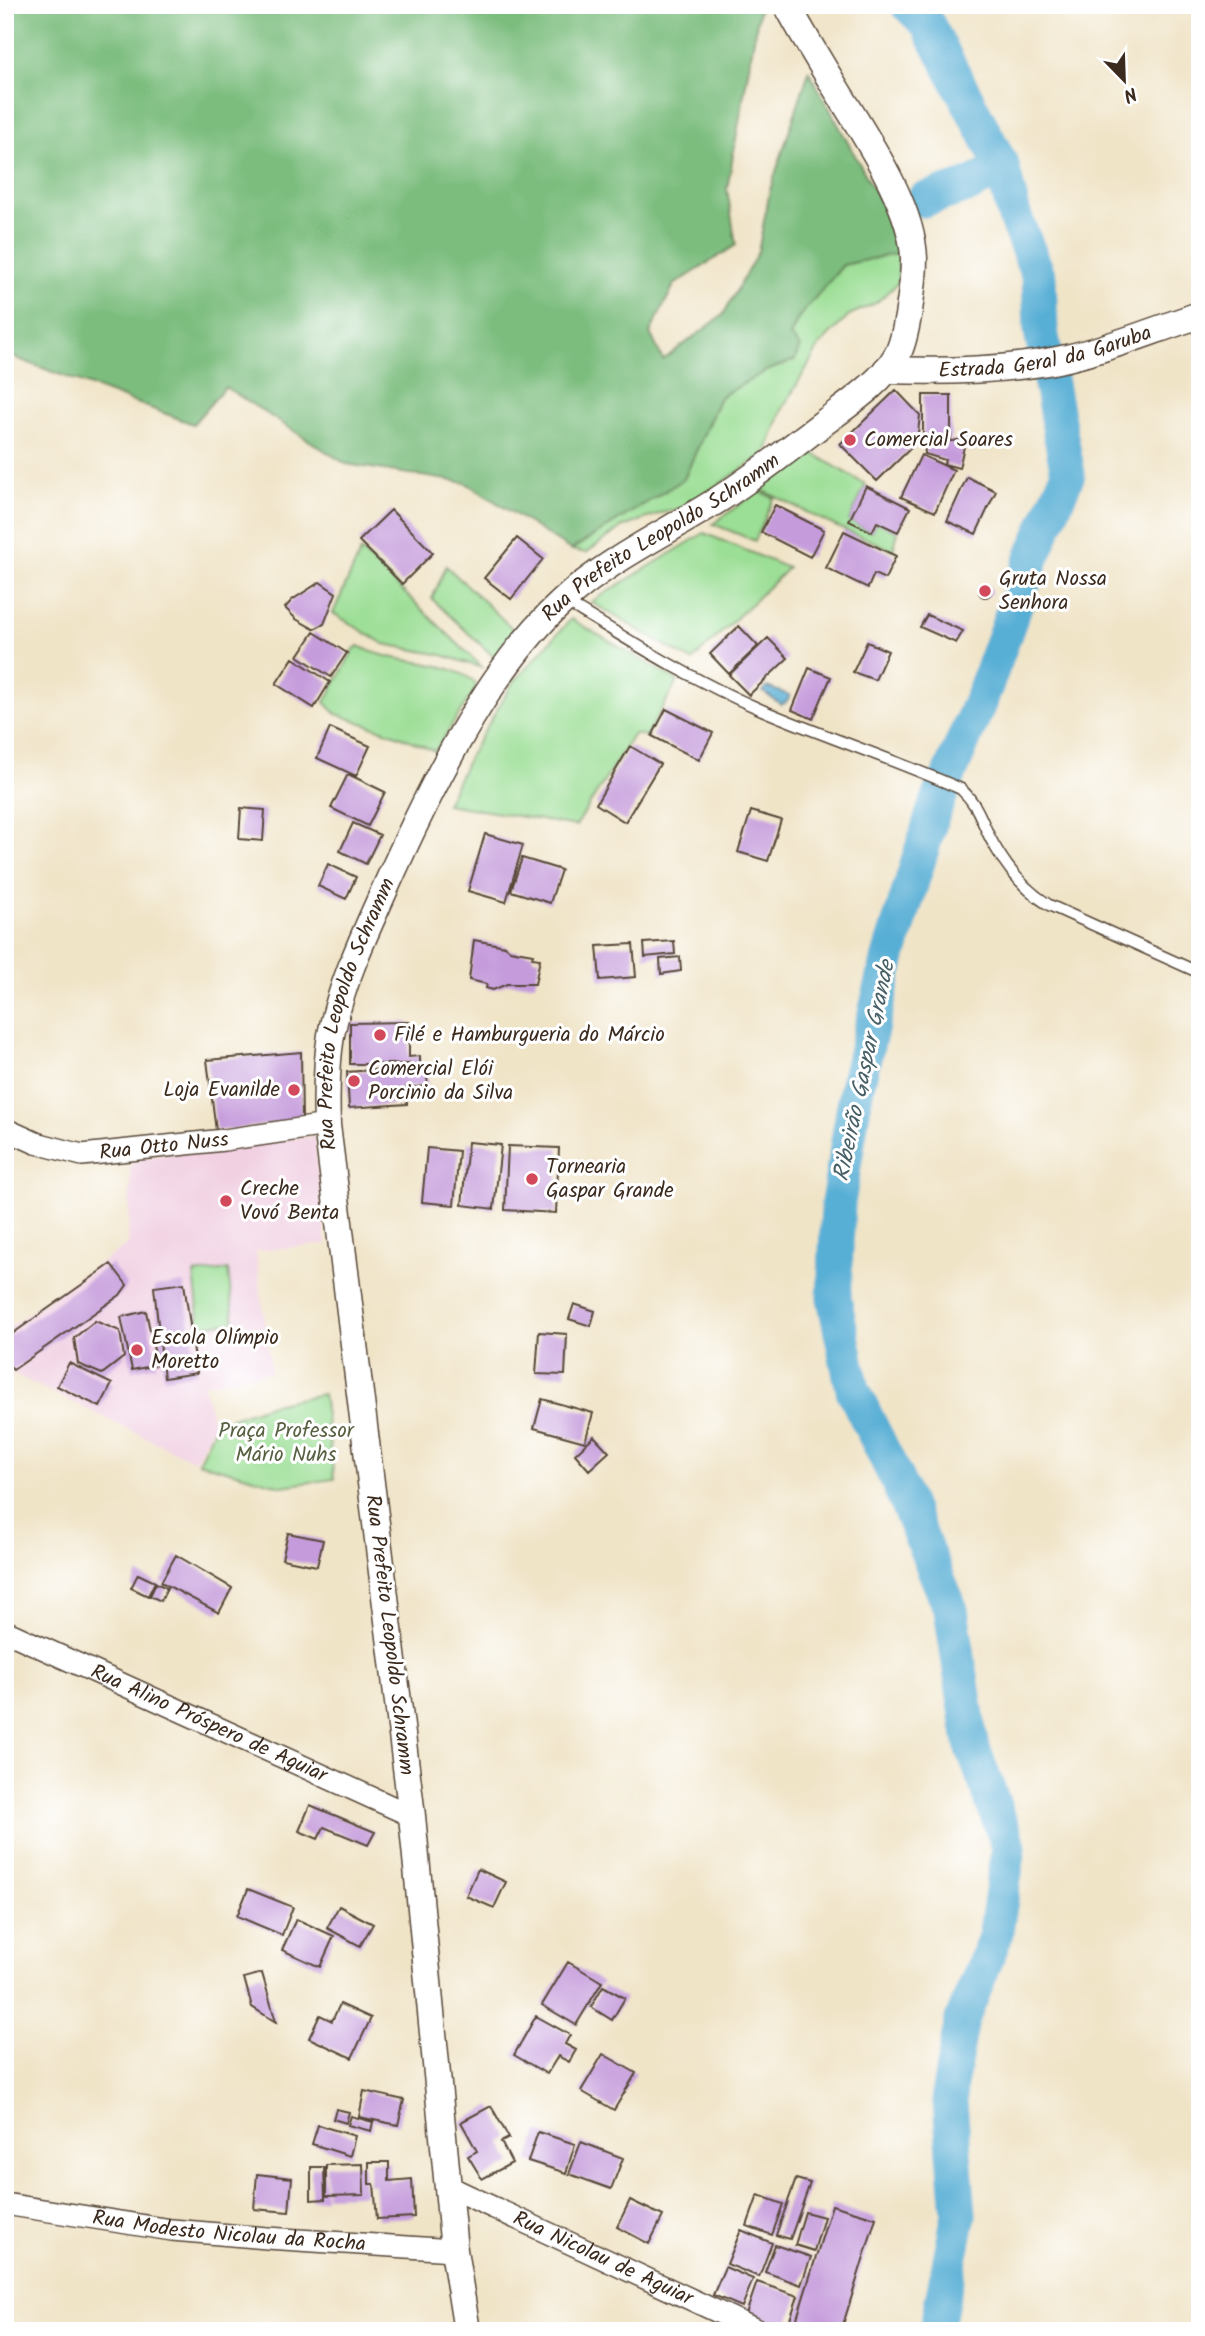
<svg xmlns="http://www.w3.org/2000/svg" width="1205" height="2336" font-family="Kalam,sans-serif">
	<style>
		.built { fill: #f1d0e2 }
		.green { fill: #9bde95; stroke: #6b845a; stroke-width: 2 }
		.forest { fill: #7cbd7e; stroke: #5c744e; stroke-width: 2 }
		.water { fill: #58afd5; stroke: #4a6c7a; stroke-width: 2 }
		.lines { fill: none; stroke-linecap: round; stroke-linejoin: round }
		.river { stroke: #58afd5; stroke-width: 35 }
		.building { fill: #c59bdb }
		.service-casing { stroke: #564637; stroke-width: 13 }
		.minor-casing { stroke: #564637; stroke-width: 24 }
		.tertiary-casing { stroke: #564637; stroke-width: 29 }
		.service { stroke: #fff; stroke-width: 10 }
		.minor { stroke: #fff; stroke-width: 21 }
		.tertiary { stroke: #fff; stroke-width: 26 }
		.poi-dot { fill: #d1495b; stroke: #fff; stroke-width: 2.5 }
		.labels { text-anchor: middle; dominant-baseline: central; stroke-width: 6; stroke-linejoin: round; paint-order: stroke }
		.street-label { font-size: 21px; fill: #3b2a1e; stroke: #fff }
		.poi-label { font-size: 21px; fill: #3b2a1e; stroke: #fff; text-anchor: start }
		.park-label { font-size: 21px; fill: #586042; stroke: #fff }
		.water-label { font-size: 23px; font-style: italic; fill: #475f67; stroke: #fff }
	</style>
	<rect width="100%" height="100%" fill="#fff"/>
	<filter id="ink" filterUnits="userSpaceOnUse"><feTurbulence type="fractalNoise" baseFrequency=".0143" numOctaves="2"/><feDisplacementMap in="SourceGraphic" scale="14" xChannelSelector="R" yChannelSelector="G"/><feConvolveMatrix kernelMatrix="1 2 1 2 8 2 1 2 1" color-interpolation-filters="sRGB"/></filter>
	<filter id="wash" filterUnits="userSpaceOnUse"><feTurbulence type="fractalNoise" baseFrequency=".00686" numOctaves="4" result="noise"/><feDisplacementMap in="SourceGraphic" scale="28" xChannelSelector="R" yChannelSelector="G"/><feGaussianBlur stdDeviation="1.57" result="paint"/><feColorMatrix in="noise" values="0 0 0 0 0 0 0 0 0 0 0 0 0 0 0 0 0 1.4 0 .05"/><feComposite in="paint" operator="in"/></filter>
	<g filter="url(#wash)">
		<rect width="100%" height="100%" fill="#f0e4c7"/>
		<path class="built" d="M315 1136 326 1244 256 1251 271 1372 203 1384 214 1424 195 1461 5 1370V1330L128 1244 131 1159Z"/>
		<path class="green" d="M899 253 898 283 876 303 849 315 820 345 782 410 766 453 684 508 661 513 621 528 586 553 571 550 684 479 720 397 766 371 795 360 790 336 798 318 843 265Z
			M811 452 866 485 849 521 872 532 877 522 898 532 893 550 835 526 760 489Z
			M758 491 774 498 755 541 713 524Z
			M704 533 788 568 692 661 591 602Z
			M361 551 483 668 442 655 384 644 333 613Z
			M446 566 514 630 494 657 432 599Z
			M571 619 678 681 646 736 634 734 576 826 446 804 469 757 512 684Z
			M359 646C396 666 443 657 475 682L476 688 435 751 397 735 336 714 325 702 354 649Z
			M228 1270 234 1322 200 1326 194 1274Z
			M323 1394 334 1479 282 1486 198 1462 217 1423 272 1404Z"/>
		<path class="forest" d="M5 5H760L727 189 736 245 674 285 650 333 663 360 723 315 758 252 770 190 809 71 894 227 899 253 843 265 798 318 790 336 800 346 795 360 766 371 720 397 684 479 571 550 466 483 346 464 225 387 193 424 5 354Z"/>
		<path class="water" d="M767 687 789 695V698L785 703 781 704 763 692Z"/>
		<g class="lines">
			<path class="river" d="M908 5 928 25 1002 166 1014 215 1039 277 1041 331 1068 474 1032 558 985 689 933 813 890 953 857 1086 838 1203 834 1298 853 1390 897 1480 951 1610 971 1743 1009 1847 995 1937 962 2020 949 2090 959 2214 936 2331
				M923 200 973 184 1002 166"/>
		</g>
		<g id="blocks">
			<path class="building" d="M896 390 920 415 917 442 877 481 840 444Z
				M923 395H951V440H923Z
				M966 438 959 468 944 464 945 460 925 454 924 442 953 441Z
				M921 455 954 470 935 512 901 497Z
				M967 477 996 491 976 534 947 521Z
				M866 486 910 508 898 532 877 522 872 532 849 521Z
				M775 505 824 530 810 557 761 532Z
				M391 510 433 553 402 584 359 541Z
				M844 531 896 556 885 579 874 574 868 588 826 568Z
				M517 538 543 559 511 599 484 578Z
				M320 582 336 593 324 624 314 629 296 619 285 608 292 600Z
				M979 591a6 6 0 1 1 12 0a6 6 0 1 1-12 0Z
				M927 615 963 631 956 643 920 627Z
				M739 626 758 646 729 674 710 654Z
				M314 632 347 653 331 677 298 656Z
				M768 638 788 658 749 695 729 675Z
				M867 642 888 651 875 680 853 672Z
				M293 658 330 682 314 708 276 684Z
				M809 668 831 677 813 719 792 710Z
				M666 709 713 733 699 760 652 736Z
				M330 728 370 746 356 776 317 758Z
				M630 746 660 764 625 822 596 804Z
				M348 774 385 792 368 826 331 808Z
				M241 808 265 810 263 841 239 839Z
				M751 811 781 820 768 861 738 852Z
				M353 823 380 835 366 864 340 851Z
				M485 834 523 845 506 902 468 891Z
				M522 858 561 870 550 903 511 891Z
				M328 864 356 877 346 899 318 886Z
				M474 940 505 946 510 950 533 954 532 958 540 959 535 984H507L493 990 486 988 487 984 469 980Z
				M674 941 675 954 645 957 644 943Z
				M633 944 636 977 600 980 597 946Z
				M680 957 681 971 661 974 660 959Z
				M409 1022V1057L420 1056V1064H350V1023Z
				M301 1052 302 1121 216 1131 207 1060Z
				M426 1066 428 1086 406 1088 407 1104 349 1108 347 1072Z
				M468 1142 501 1145 494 1209 462 1205Z
				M508 1146 559 1148 556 1213 505 1210Z
				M427 1148 459 1151 454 1205 422 1202Z
				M111 1264 127 1285 120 1295 13 1370 5 1362V1339Z
				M184 1283 197 1373 164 1378 154 1287Z
				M574 1304 595 1311 591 1326 569 1319Z
				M146 1311 157 1365 132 1370 121 1317Z
				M95 1321 120 1331 124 1357 102 1374 78 1364 74 1338Z
				M539 1332 567 1334 565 1375 536 1374Z
				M69 1363 112 1384 100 1407 57 1386Z
				M542 1399 593 1413 585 1442 534 1428Z
				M594 1436 609 1452 589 1470 575 1454Z
				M288 1533 323 1540 317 1566 282 1559Z
				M176 1555 232 1588 219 1613 161 1582Z
				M138 1574 155 1582 148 1596 131 1588Z
				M156 1583 167 1588 161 1601 150 1596Z
				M310 1805 375 1832 368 1845 324 1827 318 1839 299 1831Z
				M478 1869 506 1882 494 1908 466 1896Z
				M248 1889 293 1907 282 1935 237 1916Z
				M339 1906 373 1924 360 1946 327 1928Z
				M296 1919 334 1936 320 1967 282 1950Z
				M568 1962 602 1982 576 2025 542 2005Z
				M262 1973 276 2022 252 2007 244 1978Z
				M603 1986 625 1998 612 2020 591 2007Z
				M340 2004 371 2018 352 2058 309 2038 320 2015 332 2021Z
				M536 2016 570 2035 565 2044 576 2050 569 2062 558 2056 547 2074 514 2055Z
				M603 2054 636 2073 614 2110 581 2091Z
				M364 2091 404 2100 398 2125 359 2117Z
				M491 2106 509 2138 501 2142 512 2163 482 2179 468 2156 477 2151 461 2122Z
				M336 2109 349 2112 346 2123 333 2119Z
				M351 2116 373 2122 371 2131 348 2125Z
				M318 2125 355 2136 350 2156 312 2144Z
				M538 2132 575 2144 566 2173 528 2161Z
				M581 2142 623 2158 611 2189 569 2174Z
				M369 2162H389V2181L412 2179 414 2217 377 2219 374 2184H369Z
				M363 2164 364 2195 326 2196V2165Z
				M311 2167H324L325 2199 311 2200Z
				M257 2174 292 2178 289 2212 254 2209Z
				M796 2179 810 2183 790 2239 776 2235Z
				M758 2195 783 2204 772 2235 747 2226Z
				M630 2200 663 2216 649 2244 617 2227Z
				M832 2205 876 2218 841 2331H802L794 2328Z
				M805 2212 824 2217 814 2251 795 2245Z
				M741 2230 772 2243 759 2277 727 2264Z
				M775 2245 811 2257 801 2285 765 2272Z
				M725 2267 753 2279 742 2307 713 2295Z
				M757 2282 798 2296 786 2331 745 2317Z"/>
		</g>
	</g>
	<g filter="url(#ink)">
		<use href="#blocks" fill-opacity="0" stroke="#564637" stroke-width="2"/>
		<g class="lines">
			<g class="service-casing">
				<path id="service" d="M566 602C630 641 693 681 762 710 828 738 896 760 961 789 981 808 981 823 994 845 1007 868 1026 891 1049 905L1200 973"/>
			</g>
			<g class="minor-casing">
				<g id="minor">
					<path id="s1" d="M5 1129 36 1143 82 1155 224 1140 327 1125"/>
					<path id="s2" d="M5 1631 412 1816"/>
					<path id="s3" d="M447 2186 759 2331"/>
					<path id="s4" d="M5 2204 172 2230 267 2238 454 2250"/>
				</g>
			</g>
			<g class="tertiary-casing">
				<g id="tertiary">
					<path id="s5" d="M886 370C945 372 1009 371 1067 358 1112 348 1156 329 1200 315"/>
					<path id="s6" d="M467 2331 454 2250 412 1816 327 1125C326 1095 326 1065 331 1035 341 984 363 938 384 891 426 797 485 672 562 602 606 561 662 535 713 503 752 479 789 449 826 421 850 403 882 382 897 355 907 338 914 280 914 259 913 207 867 139 840 95 822 66 804 36 787 5"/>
				</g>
			</g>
			<use href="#service" class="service"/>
			<use href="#minor" class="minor"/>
			<use href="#tertiary" class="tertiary"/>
		</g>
	</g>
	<g class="poi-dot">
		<circle cx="850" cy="440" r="7"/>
		<circle cx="985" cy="591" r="7"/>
		<circle cx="380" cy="1035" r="7"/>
		<circle cx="354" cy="1081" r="7"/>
		<circle cx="294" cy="1090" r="7"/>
		<circle cx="532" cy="1179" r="7"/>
		<circle cx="226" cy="1201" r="7"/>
		<circle cx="137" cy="1350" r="7"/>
	</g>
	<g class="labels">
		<g class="street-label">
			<text stroke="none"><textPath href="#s5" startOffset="161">Estrada Geral da Garuba</textPath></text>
			<text stroke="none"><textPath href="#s6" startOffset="1918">Rua Prefeito Leopoldo Schramm</textPath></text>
			<text stroke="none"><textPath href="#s6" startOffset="1330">Rua Prefeito Leopoldo Schramm</textPath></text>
			<text stroke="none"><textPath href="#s1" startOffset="164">Rua Otto Nuss</textPath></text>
			<text transform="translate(389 1635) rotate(83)">Rua Prefeito Leopoldo Schramm</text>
			<text stroke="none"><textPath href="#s2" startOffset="224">Rua Alino Próspero de Aguiar</textPath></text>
			<text stroke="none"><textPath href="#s4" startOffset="226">Rua Modesto Nicolau da Rocha</textPath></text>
			<text stroke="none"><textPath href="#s3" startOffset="172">Rua Nicolau de Aguiar</textPath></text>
		</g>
		<g class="poi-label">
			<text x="864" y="440">Comercial Soares</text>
			<text x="999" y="579">Gruta Nossa<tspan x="999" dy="24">Senhora</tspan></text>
			<text x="394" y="1035">Filé e Hamburgueria do Márcio</text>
			<text x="368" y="1069">Comercial Elói<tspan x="368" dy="24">Porcinio da Silva</tspan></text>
			<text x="280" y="1090" text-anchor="end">Loja Evanilde</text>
			<text x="546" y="1167">Tornearia<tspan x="546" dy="24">Gaspar Grande</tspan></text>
			<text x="240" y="1189">Creche<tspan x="240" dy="24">Vovó Benta</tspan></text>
			<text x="151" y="1338">Escola Olímpio<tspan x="151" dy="24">Moretto</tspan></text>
		</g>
		<g class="park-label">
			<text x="286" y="1431">Praça Professor<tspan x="286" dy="24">Mário Nuhs</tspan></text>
		</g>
		<g class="water-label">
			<text transform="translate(865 1071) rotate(-78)">Ribeirão Gaspar Grande</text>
		</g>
	</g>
	<rect width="1205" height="2336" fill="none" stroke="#fff" stroke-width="28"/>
	<g transform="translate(1124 80) rotate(157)" stroke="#ffffff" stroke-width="5" paint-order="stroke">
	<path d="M0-5L12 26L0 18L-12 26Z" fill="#3b2a1e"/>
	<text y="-10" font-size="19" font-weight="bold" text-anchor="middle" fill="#3b2a1e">N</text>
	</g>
</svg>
